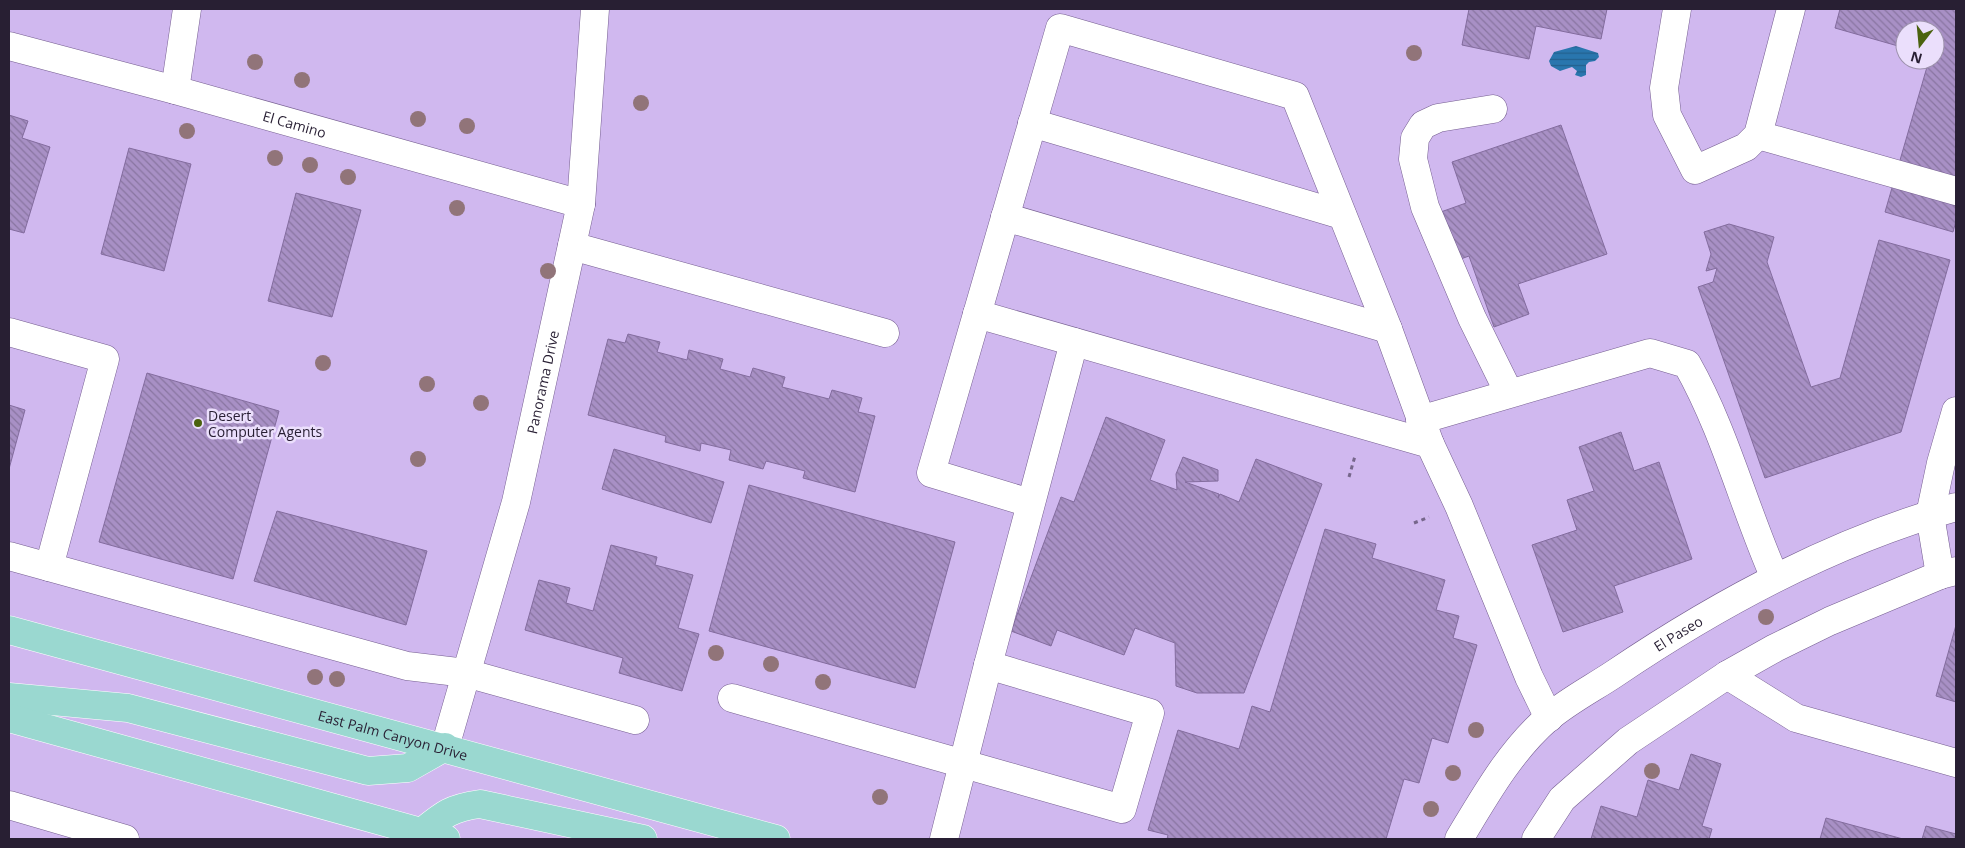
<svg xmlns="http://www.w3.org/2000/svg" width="1965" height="848" font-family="'Open Sans',sans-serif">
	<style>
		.water { fill: url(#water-rules) }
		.building { fill: url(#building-back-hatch); stroke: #836c9e }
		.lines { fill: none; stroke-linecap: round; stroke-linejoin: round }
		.minor-casing { stroke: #755e90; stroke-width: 29 }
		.major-casing { stroke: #fff; stroke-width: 29 }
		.path { stroke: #76668b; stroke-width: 3; stroke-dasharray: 4 4; stroke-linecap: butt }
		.minor { stroke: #fff; stroke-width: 28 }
		.major { stroke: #9ad8d0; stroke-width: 28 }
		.tree { fill: #917479 }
		.poi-dot { fill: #4b620f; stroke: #ebdffc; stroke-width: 2 }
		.labels { text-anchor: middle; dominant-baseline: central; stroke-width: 5; stroke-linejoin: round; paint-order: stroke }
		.street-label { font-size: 14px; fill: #281f33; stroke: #ebdffc }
		.poi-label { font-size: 14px; fill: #281f33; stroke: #ebdffc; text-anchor: start }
	</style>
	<defs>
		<pattern id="water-rules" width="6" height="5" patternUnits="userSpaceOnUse" patternTransform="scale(1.25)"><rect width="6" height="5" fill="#2976ae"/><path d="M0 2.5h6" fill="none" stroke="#23608e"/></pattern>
		<pattern id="building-back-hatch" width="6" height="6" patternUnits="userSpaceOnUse" patternTransform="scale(1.25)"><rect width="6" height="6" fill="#a890c5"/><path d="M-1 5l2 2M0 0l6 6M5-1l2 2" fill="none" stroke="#8975a1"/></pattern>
	</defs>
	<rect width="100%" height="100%" fill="#d0b8ef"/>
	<path class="water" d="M1576 46 1598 53 1599 57 1595 61 1589 62 1586 65V75L1581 77 1575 75 1577 71 1572 67 1560 71 1551 66 1549 61 1554 52Z"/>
	<path class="building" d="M1469 9H1607L1601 39 1536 26 1529 59 1462 45Z
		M1840 9H1956V221L1953 232 1885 212 1929 60H1935V30H1905V48L1835 28Z
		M9 115 28 121 22 138 50 147 24 233 9 229Z
		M1561 125 1607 254 1518 284 1529 314 1494 327 1469 256 1455 261 1438 213 1466 203 1452 162Z
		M129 148 191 164 164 271 101 254Z
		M296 193 361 210 332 317 268 301Z
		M1729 224 1774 237 1767 262 1811 387 1840 378 1879 240 1950 260 1901 432 1765 478 1698 287 1713 282 1717 268 1706 271 1711 254 1704 232Z
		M628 334 660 342 657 352 687 360 689 350 723 359 720 369 750 377 753 368 785 377 782 387 829 399 832 390 862 398 858 412 875 416 855 492 803 478 805 471 766 461 763 469 729 460 731 450 701 443 700 451 665 442 666 436 588 415 608 339 625 343Z
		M147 373 279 411 233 579 99 542Z
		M9 405 25 410 9 469Z
		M1106 417 1165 440 1150 480 1177 490 1176 474 1183 457 1218 470V481L1185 482 1219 494 1218 498 1220 494 1239 502 1256 459 1322 484 1244 693H1197L1176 686 1175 643 1135 628 1124 655 1057 630 1051 646 1011 631 1061 497 1074 502Z
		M1621 432 1634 471 1659 462 1692 559 1614 586 1623 612 1563 632 1532 545 1577 530 1567 500 1594 491 1579 447Z
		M614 449 724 482 711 523 602 489Z
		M749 485 955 542 915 688 709 631Z
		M277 511 427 551 406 625 254 581Z
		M1325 529 1376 544 1372 558 1445 580 1436 610 1459 616 1453 638 1477 645 1448 743 1432 738 1419 783 1404 779 1386 839H1167L1168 835 1148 830 1178 730 1239 749 1252 706 1270 712Z
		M611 545 657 557 655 565 693 575 678 628 699 634 682 691 619 673 623 658 525 630 539 580 570 588 566 603 593 611Z
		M1956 625V702L1936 696Z
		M1691 754 1721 764 1702 826 1712 829 1709 839H1591L1601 806 1637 817 1648 780 1679 790Z
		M1826 818 1903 839H1820Z
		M1926 826 1956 834V839H1922Z"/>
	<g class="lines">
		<g class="minor-casing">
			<g id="minor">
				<path d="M1677 9 1664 88 1667 115 1695 170 1746 147 1758 135 1791 9"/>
				<path id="s1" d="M9 46 175 90 581 204"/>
				<path d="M175 90 187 9"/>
				<path d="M1493 109 1438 118 1423 125 1415 138 1413 159 1425 207 1472 318 1509 393"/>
				<path d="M1032 123 1342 215"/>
				<path d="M1758 135 1956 191"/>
				<path d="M1005 217 1388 329"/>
				<path d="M572 246 885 333"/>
				<path d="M977 314 1430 444 1459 506 1529 677 1549 718"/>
				<path d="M9 332 105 359 49 567"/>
				<path d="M1420 420 1650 353 1687 364C1725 431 1744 508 1775 578"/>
				<path d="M1030 503 931 473 1060 28 1295 96 1388 329 1430 444"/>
				<path d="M9 556 407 666 466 673 635 720"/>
				<path d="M1940 575 1930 515 1941 463 1956 411"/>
				<path d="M1727 675 1796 718 1956 763"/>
				<path d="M732 698 1122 809 1150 713 988 665"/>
				<path id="s2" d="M445 747 516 502 581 204 595 9"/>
				<path d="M9 805 125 839"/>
				<path d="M944 839 988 665 1074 342"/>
				<path id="s3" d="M1459 839C1485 796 1510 751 1548 718 1568 701 1593 688 1614 674 1719 603 1834 541 1956 507"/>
				<path d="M1536 839 1562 799 1628 741 1727 675 1775 648 1830 621 1940 575 1956 571"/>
			</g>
		</g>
		<g class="major-casing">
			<g id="major">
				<path id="s4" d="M9 630 776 839"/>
				<path d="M9 697 128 708 368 771 408 768 445 747"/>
				<path d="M9 718 446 839"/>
				<path d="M422 832C444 814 451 808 480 804L643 839"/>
			</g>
		</g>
		<path class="path" d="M1349 477 1355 456
			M1414 523 1429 517"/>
		<use href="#minor" class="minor"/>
		<use href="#major" class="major"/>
	</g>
	<g class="tree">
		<circle cx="1414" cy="53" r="8"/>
		<circle cx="255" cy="62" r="8"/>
		<circle cx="302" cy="80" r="8"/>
		<circle cx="641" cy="103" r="8"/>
		<circle cx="418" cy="119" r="8"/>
		<circle cx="467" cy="126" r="8"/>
		<circle cx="187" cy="131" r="8"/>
		<circle cx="275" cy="158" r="8"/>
		<circle cx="310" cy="165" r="8"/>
		<circle cx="348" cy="177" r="8"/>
		<circle cx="457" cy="208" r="8"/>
		<circle cx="548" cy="271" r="8"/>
		<circle cx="323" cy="363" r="8"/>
		<circle cx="427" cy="384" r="8"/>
		<circle cx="481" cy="403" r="8"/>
		<circle cx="418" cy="459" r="8"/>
		<circle cx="1766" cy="617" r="8"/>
		<circle cx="716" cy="653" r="8"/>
		<circle cx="771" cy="664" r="8"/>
		<circle cx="315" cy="677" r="8"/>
		<circle cx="337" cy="679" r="8"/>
		<circle cx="823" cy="682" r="8"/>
		<circle cx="1476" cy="730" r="8"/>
		<circle cx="1652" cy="771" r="8"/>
		<circle cx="1453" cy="773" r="8"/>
		<circle cx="880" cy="797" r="8"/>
		<circle cx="1431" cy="809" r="8"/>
	</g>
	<circle class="poi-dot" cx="198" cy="423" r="5"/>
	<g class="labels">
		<g class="street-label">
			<text stroke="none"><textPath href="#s1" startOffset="296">El Camino</textPath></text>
			<text stroke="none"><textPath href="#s2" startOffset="378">Panorama Drive</textPath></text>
			<text stroke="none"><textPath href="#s3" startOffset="306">El Paseo</textPath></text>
			<text stroke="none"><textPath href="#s4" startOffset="398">East Palm Canyon Drive</textPath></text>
		</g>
		<g class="poi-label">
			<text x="208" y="415">Desert<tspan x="208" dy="16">Computer Agents</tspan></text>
		</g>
	</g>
	<rect width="1965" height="848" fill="none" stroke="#281f33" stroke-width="20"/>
	<g transform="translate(1920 45) rotate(196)"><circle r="24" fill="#ebdffc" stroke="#9d92ac"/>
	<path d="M0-4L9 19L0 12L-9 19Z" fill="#4b620f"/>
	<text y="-8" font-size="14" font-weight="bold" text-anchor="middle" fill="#281f33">N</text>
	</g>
</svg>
